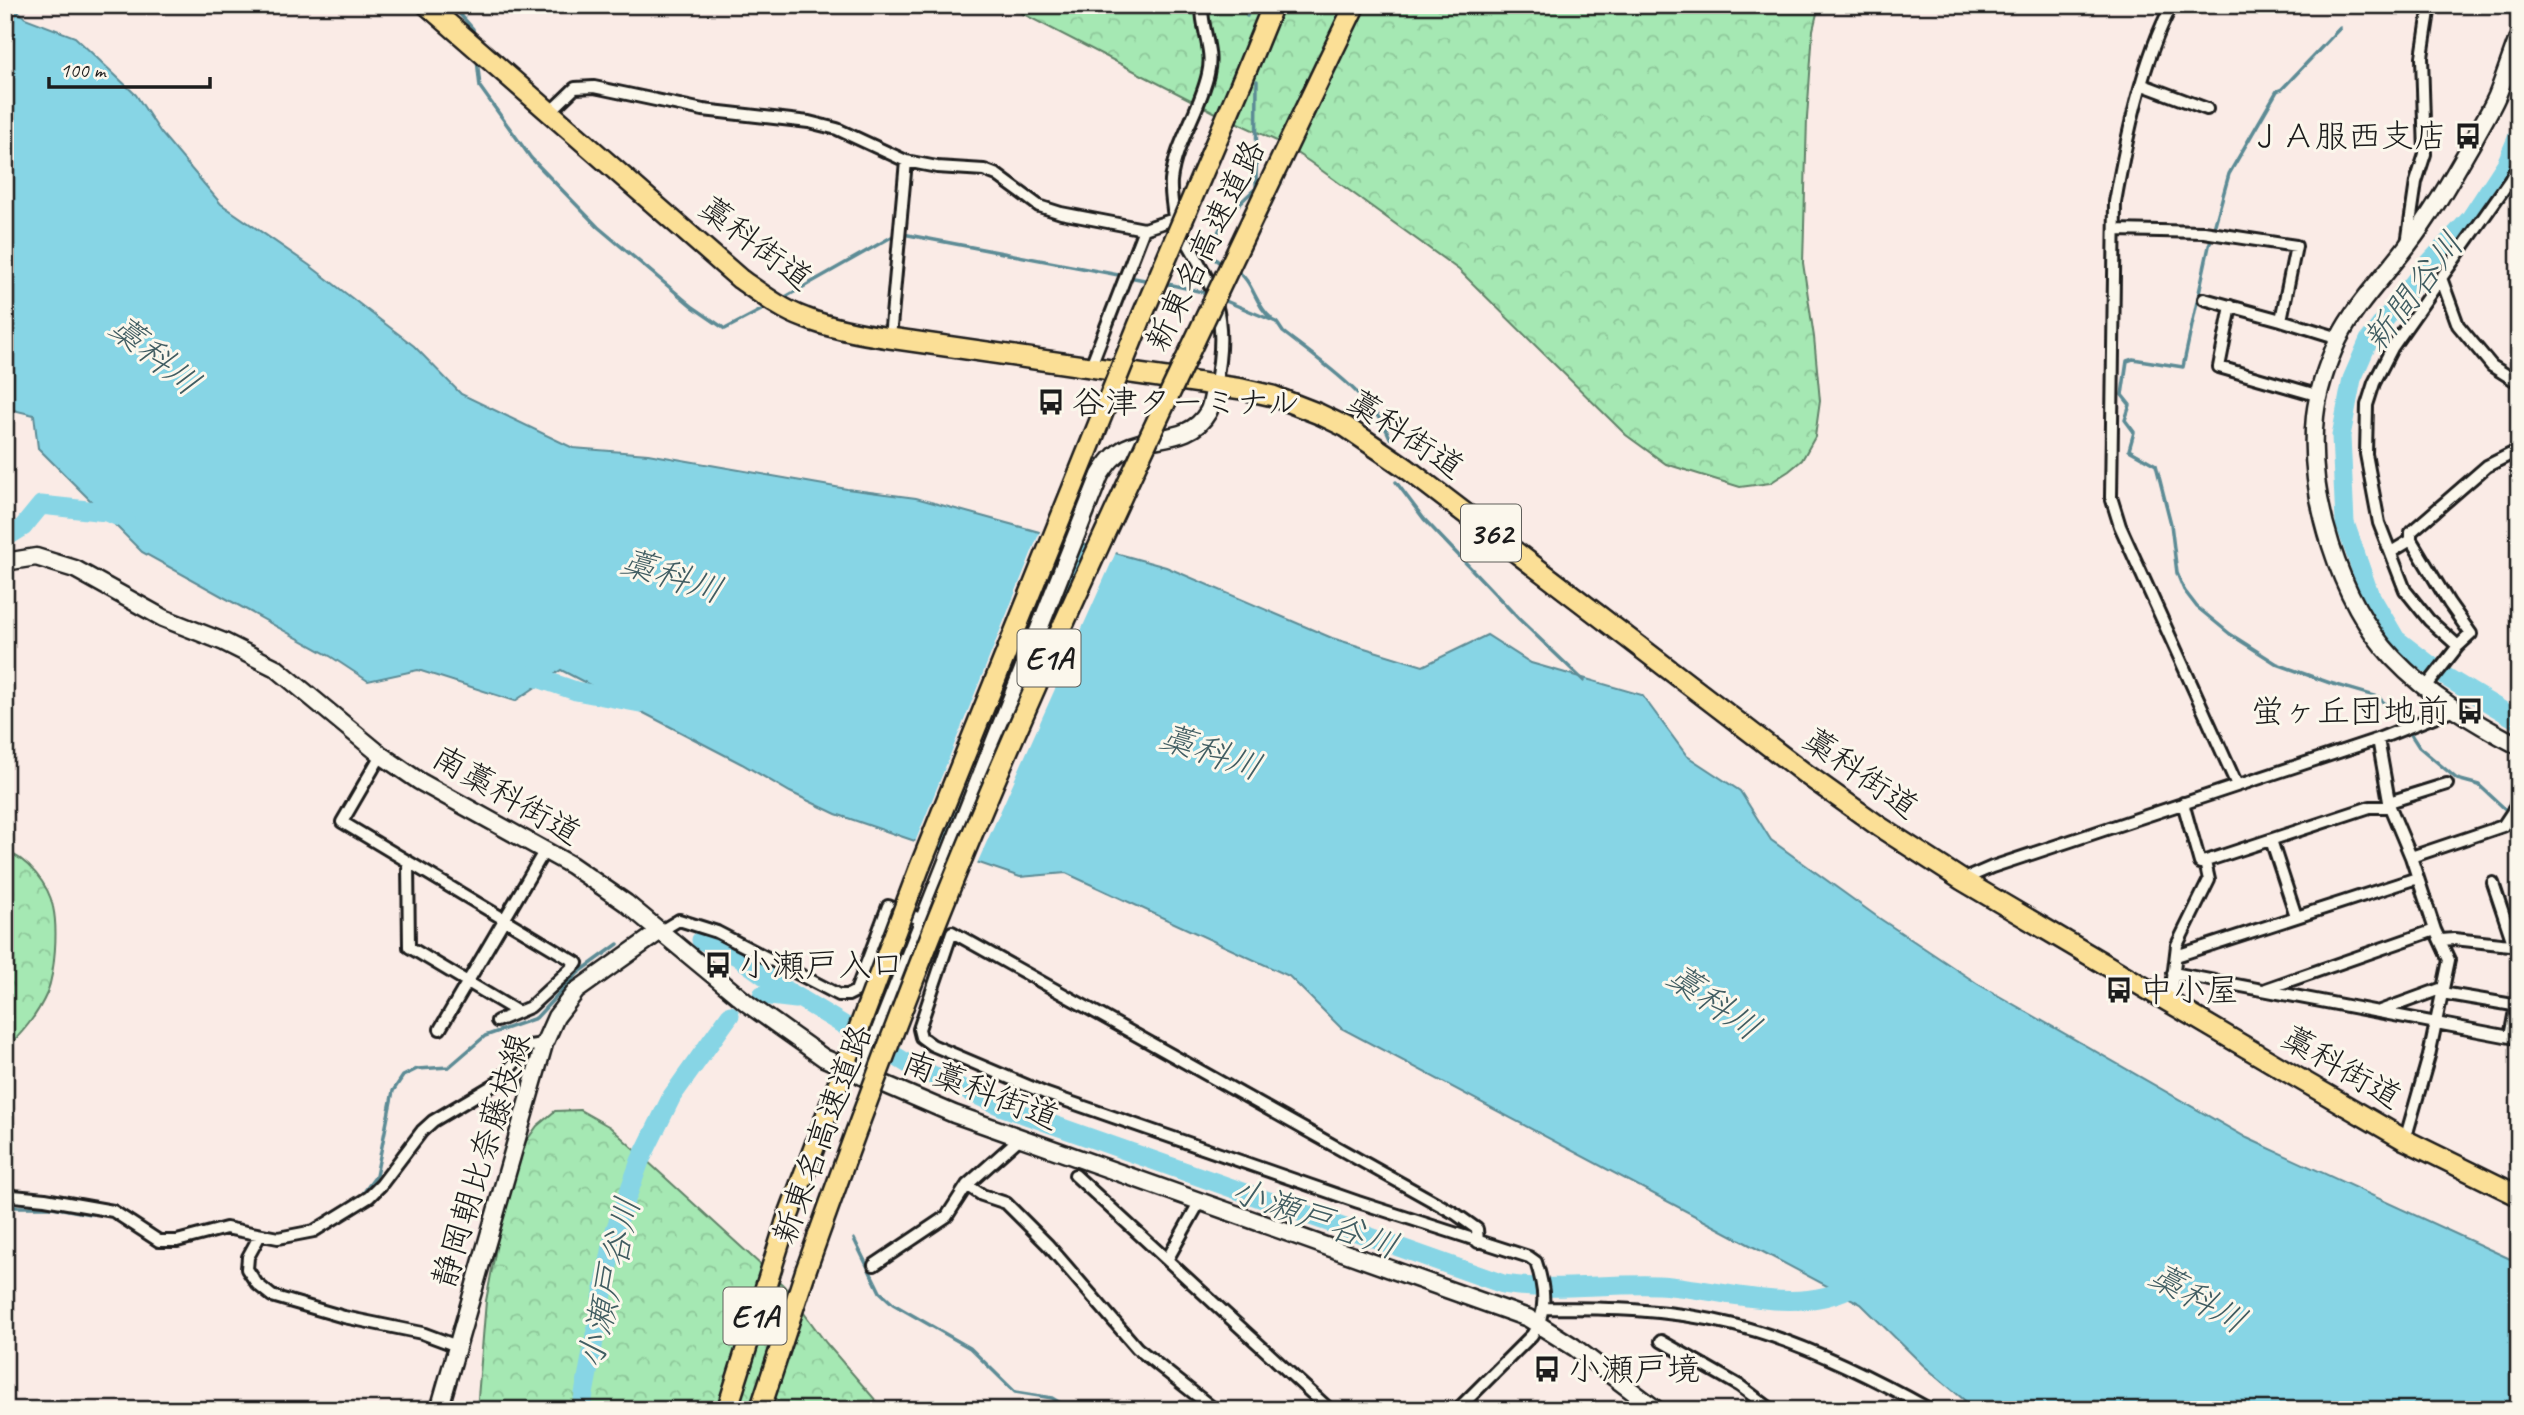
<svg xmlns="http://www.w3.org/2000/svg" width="2524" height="1415" font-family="Caveat,'Klee One',sans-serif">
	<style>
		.forest { fill: url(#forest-crowns); stroke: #608268; stroke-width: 2 }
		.water { fill: #87d5e5; stroke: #5c8b95; stroke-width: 2 }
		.pier { fill: #faebe6 }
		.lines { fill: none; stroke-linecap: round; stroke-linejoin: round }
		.stream { stroke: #5c8b95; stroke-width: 3.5 }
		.river { stroke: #87d5e5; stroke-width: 19 }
		.street-casing { stroke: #1c1c1c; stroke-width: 16 }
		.secondary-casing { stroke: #1c1c1c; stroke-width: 21 }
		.highway-casing { stroke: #1c1c1c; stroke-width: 24 }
		.street { stroke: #fbf7ec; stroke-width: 10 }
		.secondary { stroke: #fbf7ec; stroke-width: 16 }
		.highway { stroke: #fbdf96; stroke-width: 19 }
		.highway-bridge-casing { stroke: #1c1c1c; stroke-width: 24; stroke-linecap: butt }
		.highway-bridge { stroke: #fbdf96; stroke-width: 19 }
		.labels { text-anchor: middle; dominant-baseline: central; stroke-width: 6; stroke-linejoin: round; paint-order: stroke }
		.shield { fill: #fbf7ec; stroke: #5f5e5a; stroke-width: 2 }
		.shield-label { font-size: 32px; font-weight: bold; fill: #1c1c1c }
		.poi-label { font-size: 33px; fill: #1c1c1c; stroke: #fbf7ec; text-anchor: start }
		.street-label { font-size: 33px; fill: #1c1c1c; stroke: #fbf7ec }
		.water-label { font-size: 35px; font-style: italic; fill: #415d62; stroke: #fbf7ec }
	</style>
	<defs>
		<pattern id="forest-crowns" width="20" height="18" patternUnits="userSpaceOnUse" patternTransform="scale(1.75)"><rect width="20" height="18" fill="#a5e8b3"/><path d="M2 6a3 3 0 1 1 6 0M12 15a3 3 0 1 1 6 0" fill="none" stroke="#8dc699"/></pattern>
	</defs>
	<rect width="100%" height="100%" fill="#faebe6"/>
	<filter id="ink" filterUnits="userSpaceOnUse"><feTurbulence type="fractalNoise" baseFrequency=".0143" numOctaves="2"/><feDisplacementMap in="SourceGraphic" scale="14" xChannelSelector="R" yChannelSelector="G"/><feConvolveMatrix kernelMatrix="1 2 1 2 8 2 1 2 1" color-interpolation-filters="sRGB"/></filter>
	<g filter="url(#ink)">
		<path class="forest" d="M1006 5H1819L1813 30 1807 118 1803 263 1814 337 1820 401 1815 437 1802 460 1789 471 1770 483 1740 487 1666 464 1626 435 1459 270 1310 162 1281 143 1214 112Z
			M5 851C27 858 49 885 53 907 58 929 55 972 47 993 37 1016 22 1033 5 1050Z
			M580 1110 610 1127 784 1286 826 1343 884 1410H477L486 1301 509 1179 517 1154 537 1126 555 1111Z"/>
		<path class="water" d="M5 5H12L25 18 75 37 136 95 161 133 221 204 309 265 414 346 461 394 573 448 648 454 847 489 916 498 1166 567 1332 638 1423 666 1487 635 1531 663 1642 695 1687 756 1740 791 1771 840 1879 918 1978 984 2247 1138 2519 1263V1410H1976L1923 1365 1861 1304 1341 1028 1289 976 1066 873 1020 877 836 814 790 792 742 764 561 670 515 701 418 670 368 681 330 656 142 552 38 448 34 415 5 408Z"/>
		<path class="pier" d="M1041 529 1069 537 938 853 914 845Z
			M1089 542 1117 550 976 866 950 857Z"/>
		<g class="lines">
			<path class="stream" d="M452 5 473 29 474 37
				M1247 16 1248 5
				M2340 28 2282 89 2277 91 2229 174 2209 246 2183 367 2133 359 2127 361 2122 395 2130 405 2125 420 2134 432 2129 450 2156 465 2171 524 2177 573 2184 590 2197 607 2230 634 2277 664 2330 683 2378 697 2401 719 2419 747 2457 779 2479 785 2504 808
				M477 59 480 87 531 158 598 227 693 307 725 329 767 307
				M903 234 1150 281
				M1224 266 1211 256C1213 228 1236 206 1256 188L1257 81
				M1235 270C1253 279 1255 306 1271 318
				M1164 283 1211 294
				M1221 299 1276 322
				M780 300 895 235
				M1277 323 1283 332C1316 358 1375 398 1390 438
				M1396 482 1424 519 1519 619 1584 681
				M2517 822 2519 824
				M361 1196 376 1176 393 1091 403 1076 417 1069 449 1067 485 1036 536 1018 578 973 618 944
				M5 1207H52L90 1214 97 1213
				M178 1235 225 1223 248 1227
				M854 1239 880 1292 893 1304 970 1348 1015 1392 1052 1398 1072 1410"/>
			<path class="river" d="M2519 134 2506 164 2470 219 2429 263 2369 340 2352 379 2341 436 2345 523 2369 593 2396 639 2446 677 2519 721
				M5 538 23 527 41 505 106 512 125 519
				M520 672 576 691 640 703
				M701 940 737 956 776 984 910 1065 1003 1107 1503 1284C1554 1292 1606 1283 1658 1285 1722 1288 1798 1319 1857 1284
				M762 995 796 999
				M581 1410 615 1230 640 1161 672 1096 730 1015"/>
			<g class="street-casing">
				<path id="street" d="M2172 5C2142 60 2126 141 2115 202L2111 497 2120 526 2237 785
					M2143 85 2207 109
					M549 113 575 88 594 87 703 110 809 122 837 129 906 161 937 167 984 170 997 175 1039 206 1061 213 1144 229 1174 219C1211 283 1231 309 1215 386
					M1174 219C1173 207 1170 193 1171 181 1175 143 1200 111 1208 74 1214 50 1201 29 1202 5
					M2115 230 2204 232 2296 246 2281 320 2339 338
					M2407 244 2416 182 2425 154 2422 57 2430 5
					M2441 278 2458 325 2492 366 2519 383
					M2204 299 2281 320
					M2231 306 2219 367 2320 396
					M890 338 906 161
					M1090 368 1144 229
					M2411 540 2449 603 2471 634 2458 646 2426 687
					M2391 552 2411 540V532L2487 466 2519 450
					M2458 646 2429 620 2405 590 2379 523 2366 454 2367 405 2374 383 2392 348 2510 180 2519 163
					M2378 739 2390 807 2411 857 2435 930 2449 960 2429 1056 2405 1140
					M381 755 342 822 577 963 530 1007 497 1021
					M2389 802 2447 784
					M2183 803 2200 863 2370 807H2390
					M2271 840 2296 916
					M2411 857 2503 826 2515 808 2519 795
					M408 862 409 947 518 1012
					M1962 880 1992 867 2378 739 2454 709
					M2493 883 2514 946
					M659 932 679 920 717 932 839 995H848L856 991 888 906 927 922
					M2442 940 2454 939 2519 946
					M2176 956 2417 878
					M2173 973 2510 1037 2516 1005
					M2266 989 2435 930
					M2442 993 2519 1006
					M2170 1003 2177 945 2209 880 2205 862
					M2380 1011 2443 988
					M440 1029 545 850
					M1075 1175 1330 1410
					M967 1185 982 1195 1006 1203 1048 1245 1137 1348 1215 1410
					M5 1191 13 1196 45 1199 113 1211 159 1241H177L226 1228 278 1238 314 1231 369 1197 381 1185 422 1131 433 1121 497 1083 529 1046 544 1044
					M260 1235 248 1257 247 1269 257 1284 272 1296 344 1317 422 1333 457 1346
					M1167 1260 1200 1201
					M874 1265 947 1216 967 1185 1020 1138
					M1545 1308C1607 1308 1670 1309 1730 1324 1795 1339 1872 1377 1931 1410
					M1661 1341 1740 1386 1772 1410
					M1457 1410 1532 1335C1548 1312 1545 1289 1536 1262L1529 1257 1358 1202 1047 1094 932 1045 921 1037 919 1029 952 932 1456 1214 1477 1229 1478 1242"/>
			</g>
			<g class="secondary-casing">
				<path id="secondary" d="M2519 36C2511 56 2505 76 2497 96 2490 112 2480 127 2472 143 2452 178 2432 214 2407 246 2384 277 2355 305 2338 340 2327 364 2318 390 2315 416 2307 495 2339 600 2393 658 2429 696 2473 722 2519 746
					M5 562 36 557 75 569 163 618 224 642 276 668 381 755 419 781 571 865 626 903 748 1004 824 1058 954 1114 1528 1318 1574 1347 1657 1410
					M862 1076 1100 475C1107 464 1114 454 1126 448 1153 434 1190 444 1208 412 1212 405 1213 394 1215 386
					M439 1410 544 1044 556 1017 576 991 659 932"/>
			</g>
			<g class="highway-casing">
				<path id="highway" d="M427 5 740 279C760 293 782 310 805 318 833 329 861 334 890 338L1242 389 1273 396 1319 414 1346 427 1406 468 1803 772 1880 827 1962 880 2298 1078 2405 1140 2519 1196
					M1328 61 1355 5
					M1242 81 1273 5
					M727 1410 786 1222
					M760 1410 806 1270"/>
			</g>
			<use href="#street" class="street"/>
			<use href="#secondary" class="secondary"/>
			<use href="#highway" class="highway"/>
			<g class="highway-bridge-casing">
				<path id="highway-bridge" d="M786 1222 919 869 1142 316 1242 81
					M806 1270C860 1118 916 967 979 818 1087 562 1208 312 1328 61"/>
			</g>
			<use href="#highway-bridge" class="highway-bridge"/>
		</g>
	</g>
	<defs>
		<g id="bus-bare" transform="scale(2.1)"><path d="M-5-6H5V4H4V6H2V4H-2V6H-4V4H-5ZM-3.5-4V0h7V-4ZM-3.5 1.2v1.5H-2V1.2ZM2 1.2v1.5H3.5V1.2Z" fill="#1c1c1c" stroke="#fbf7ec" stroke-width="2.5" paint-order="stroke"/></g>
	</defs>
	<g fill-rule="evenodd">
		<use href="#bus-bare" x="2468" y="136"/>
		<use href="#bus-bare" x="1051" y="402"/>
		<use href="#bus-bare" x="2470" y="711"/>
		<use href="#bus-bare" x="718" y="965"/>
		<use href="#bus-bare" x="2119" y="990"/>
		<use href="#bus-bare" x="1547" y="1369"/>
	</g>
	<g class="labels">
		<g class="shield">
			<rect x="1461" y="504.5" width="60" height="57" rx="5"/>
			<rect x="1017.5" y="629.5" width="63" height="57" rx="5"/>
			<rect x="723.5" y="1287.5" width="63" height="57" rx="5"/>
		</g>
		<g class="shield-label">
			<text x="1491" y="533">362</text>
			<text x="1049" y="658">E1A</text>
			<text x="755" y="1316">E1A</text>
		</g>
		<g class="poi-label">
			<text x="2447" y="136" text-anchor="end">ＪＡ服西支店</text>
			<text x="1072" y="402">谷津ターミナル</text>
			<text x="2449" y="711" text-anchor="end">蛍ヶ丘団地前</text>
			<text x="739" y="965">小瀬戸入口</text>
			<text x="2140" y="990">中小屋</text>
			<text x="1568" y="1369">小瀬戸境</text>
		</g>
		<g class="street-label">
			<text transform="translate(756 243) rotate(37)">藁科街道</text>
			<text transform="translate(1205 245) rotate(-64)">新東名高速道路</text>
			<text transform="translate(1406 434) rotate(34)">藁科街道</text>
			<text transform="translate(1861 773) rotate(35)">藁科街道</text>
			<text transform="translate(507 795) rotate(30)">南藁科街道</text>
			<text transform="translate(2342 1067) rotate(30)">藁科街道</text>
			<text transform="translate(981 1090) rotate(21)">南藁科街道</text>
			<text transform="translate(822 1134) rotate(-70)">新東名高速道路</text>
			<text transform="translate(481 1160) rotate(-73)">静岡朝比奈藤枝線</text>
		</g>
		<g class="water-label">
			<text transform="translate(2413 292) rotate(-52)">新間谷川</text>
			<text transform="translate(155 355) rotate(39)">藁科川</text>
			<text transform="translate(672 576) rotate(18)">藁科川</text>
			<text transform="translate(1211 752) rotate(19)">藁科川</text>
			<text transform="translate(1714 1002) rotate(35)">藁科川</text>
			<text transform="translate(1315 1218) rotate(20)">小瀬戸谷川</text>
			<text transform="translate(609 1283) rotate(-77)">小瀬戸谷川</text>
			<text transform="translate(2198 1298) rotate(30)">藁科川</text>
		</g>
	</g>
	<rect width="2524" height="1415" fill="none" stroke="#fbf7ec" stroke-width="28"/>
	<rect x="14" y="14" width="2496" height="1387" fill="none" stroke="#1c1c1c" stroke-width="2.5" filter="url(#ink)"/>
	<path d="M49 77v10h161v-10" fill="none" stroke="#1c1c1c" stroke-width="3.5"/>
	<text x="60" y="77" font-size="21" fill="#1c1c1c" stroke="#fbf7ec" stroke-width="5" paint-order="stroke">100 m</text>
</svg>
